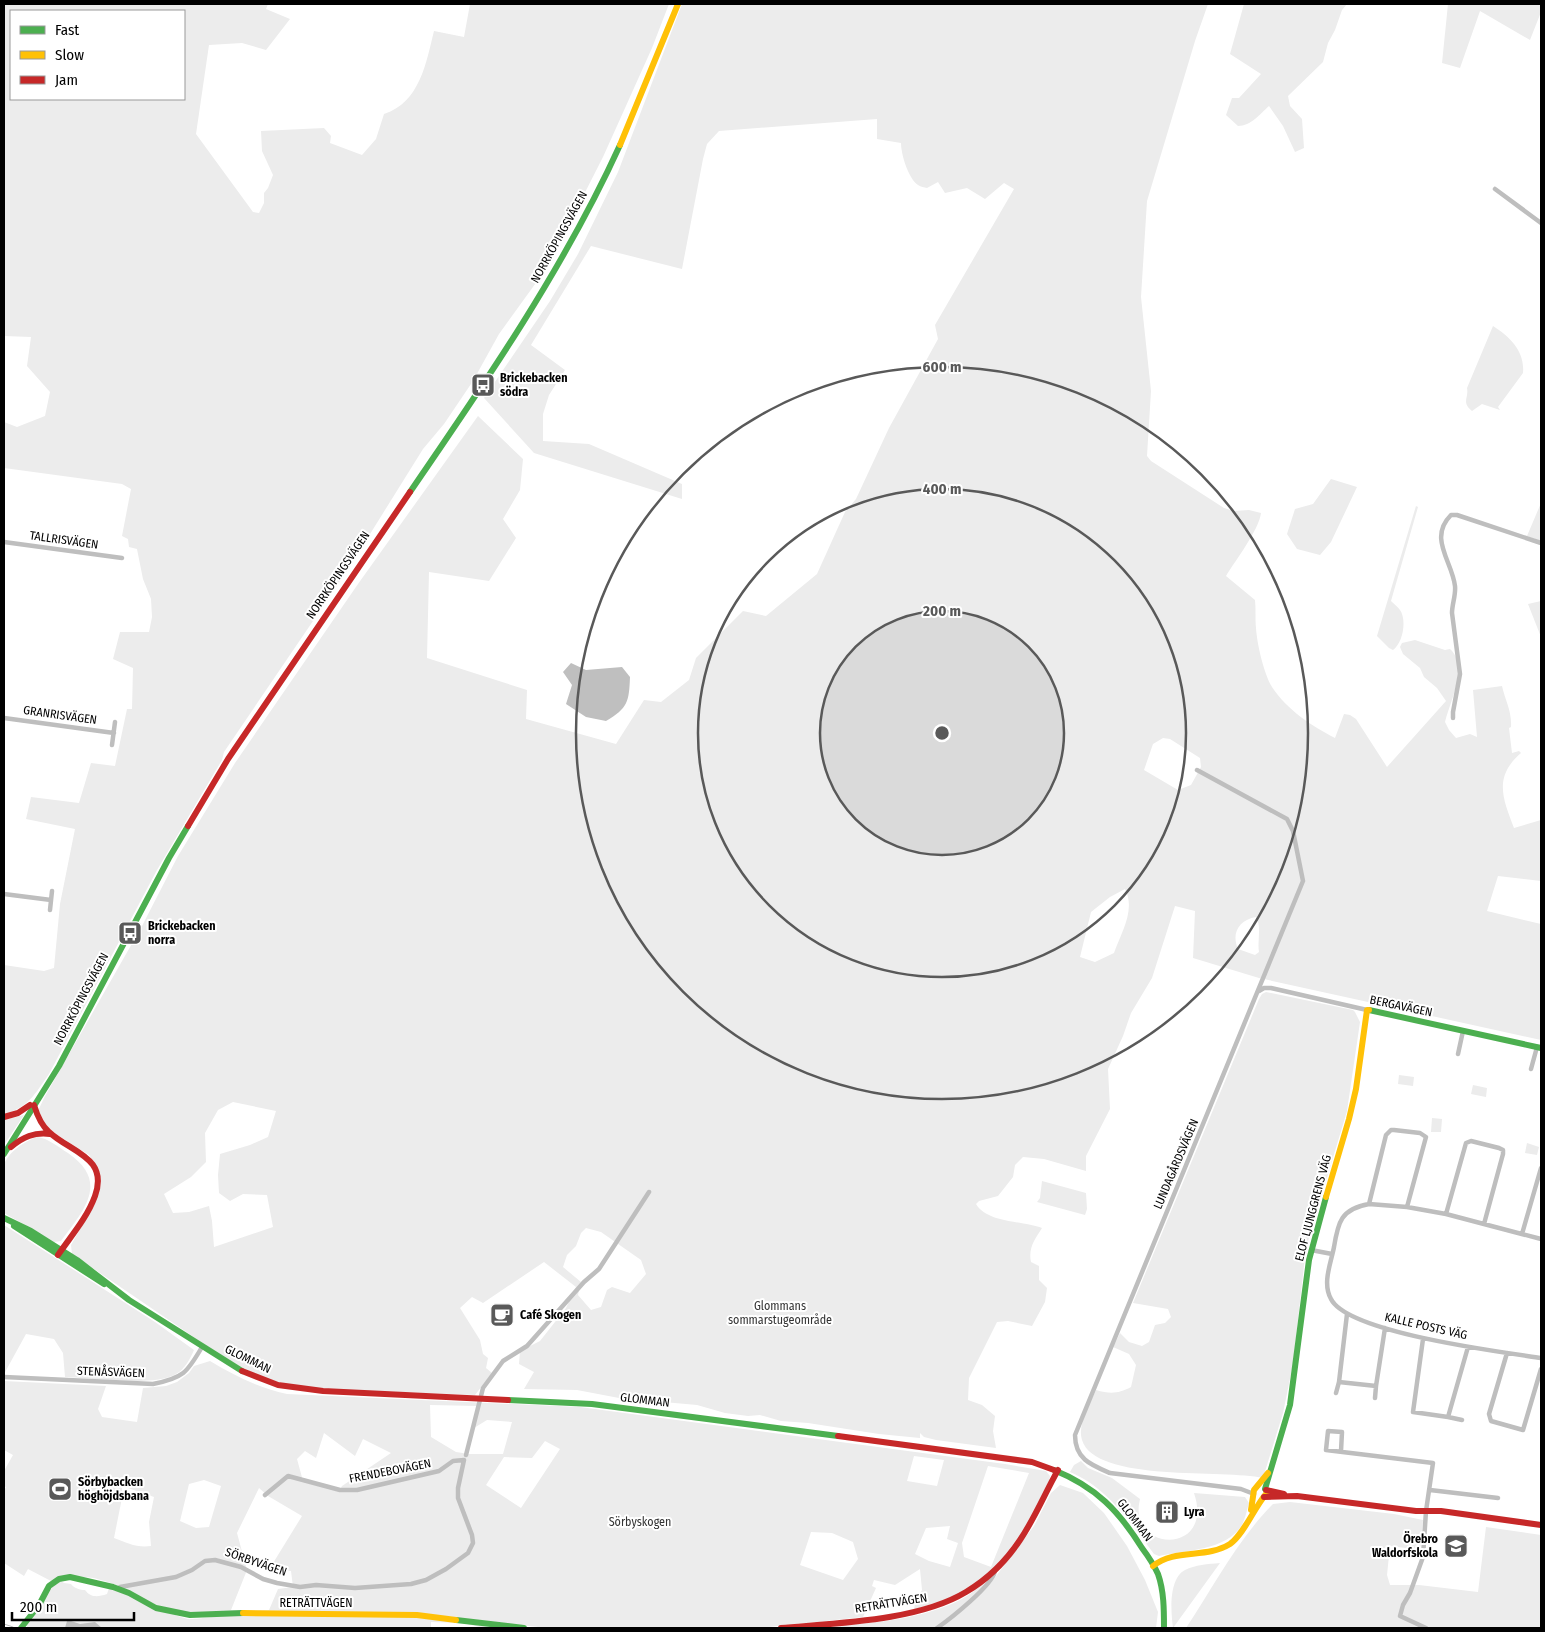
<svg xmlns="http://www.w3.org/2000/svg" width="1545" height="1632" font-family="'Fira Sans Condensed',sans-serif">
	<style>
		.green { fill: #ececec; fill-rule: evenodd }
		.water { fill: #bfbfbf }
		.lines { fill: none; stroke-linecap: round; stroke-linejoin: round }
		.stream { stroke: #bfbfbf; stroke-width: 1 }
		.street { stroke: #bebebe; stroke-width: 4.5 }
		.fast { stroke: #4caf50; stroke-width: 6 }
		.slow { stroke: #ffc107; stroke-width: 6 }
		.jam { stroke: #c62828; stroke-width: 6 }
		.ring { fill: none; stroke: #595959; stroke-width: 2.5 }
		.labels { text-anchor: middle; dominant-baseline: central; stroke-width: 4; stroke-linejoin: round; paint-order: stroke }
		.street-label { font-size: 12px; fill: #000; stroke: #fff }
		.poi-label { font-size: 12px; font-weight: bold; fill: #000; stroke: #fff; text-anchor: start }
		.park-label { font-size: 12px; fill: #333; stroke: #fff }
		.centre { fill: #595959; stroke: #fff; stroke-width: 2.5 }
		.ring-label { font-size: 15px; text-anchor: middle; font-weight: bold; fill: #595959; stroke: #fff; stroke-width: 4; stroke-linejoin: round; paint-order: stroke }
	</style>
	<rect width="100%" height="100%" fill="#fff"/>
	<path class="green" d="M4 4H268L266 9 290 19 266 50 242 43 209 45 196 134 253 212 259 213 264 203V193L268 188 273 175 262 151 261 131 324 128 331 136 330 143 362 155 376 139 384 114C420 102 426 63 434 31L464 37 470 4H669L652 48 603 157 571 220 538 280 499 334 473 381 444 424 423 449 347 571 224 752 222 760 157 870 49 1074C35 1094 28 1108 4 1114V965L44 971 54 968 60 904 75 829 26 819 31 797 79 803 91 763 115 766 127 709H132L133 668 113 659 120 632H149L152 617 151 599 143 579 137 549 129 547 128 539 122 536 131 489 122 484 4 468V422L17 427 45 416 50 392 27 366 31 337 4 336ZM11 11H184V99H11Z
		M682 4H1208L1195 41 1147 201 1141 297 1151 391 1147 456 1151 461 1224 508 1234 511 1249 510 1261 513C1259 530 1235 561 1226 576L1255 600C1256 609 1255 618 1256 628 1257 644 1264 674 1272 687 1287 710 1312 726 1335 738L1344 714 1350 715 1356 719 1387 767 1446 701 1437 688 1424 677 1420 668 1403 654 1400 647 1402 643 1415 640 1445 650 1450 649C1469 666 1450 701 1445 722L1449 730 1456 738 1470 734 1477 737 1473 690 1502 686C1505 700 1512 711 1511 727L1509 728 1512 753 1519 751 1521 753C1493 777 1503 799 1514 828L1541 820V881L1498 876 1487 911 1541 924V1040L1259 978 1193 958 1195 911 1175 906 1152 978 1131 1013 1123 1036 1108 1069 1110 1109 1086 1156V1171L1044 1159 1023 1157 1015 1165 1013 1177 998 1196 979 1201 976 1204C987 1223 1024 1221 1042 1228 1035 1239 1028 1248 1031 1262L1039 1266V1280L1047 1288 1045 1302 1032 1326 1008 1321 997 1322 969 1378 968 1400 982 1405 995 1416 993 1431 996 1448 936 1440 924 1437 920 1433V1438L879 1434 808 1423 781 1421 760 1415 748 1416 725 1413 697 1405 619 1398 577 1390 524 1389 534 1372 519 1364 520 1351 540 1341 566 1308 576 1287 544 1262 483 1303 472 1297 460 1308 480 1340 483 1354 488 1358 486 1368 492 1373 475 1395 324 1389 287 1384 268 1379 244 1369 204 1344 72 1254 71 1245 96 1201V1165L89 1155 56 1134 43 1122 38 1111 44 1098 142 926 178 856 235 763 358 584 478 416 523 459 520 490 503 519 516 538 489 581 429 572 427 658 527 690 526 719 616 744 644 700 661 702 689 680 696 658 743 611 766 616 817 574 845 512 856 499 889 428 938 339 935 325 1014 189 1004 183 985 199 967 188 945 193 938 182 927 188C924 187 921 187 918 185 908 178 901 154 901 143L877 139V119L719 131 707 144 703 159 682 269 591 246 531 345 565 370 549 395 543 414V441L589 444 682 484V499L534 453 484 398 550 301 578 254 618 172ZM1163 738 1170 739 1200 758 1201 767 1191 785 1178 790 1144 770 1153 744ZM1125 889C1136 910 1121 933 1114 953L1095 962 1080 957 1091 912 1110 897ZM1256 917C1262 927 1257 940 1259 952L1255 955 1238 949C1231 933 1239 920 1256 917ZM233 1102 276 1111 268 1137 250 1145 220 1154 218 1175 219 1193 230 1201 243 1194 267 1195 273 1227 214 1247 212 1221 209 1206 189 1212 173 1213 164 1194 191 1177 206 1162 205 1133 218 1110ZM586 1228 601 1232 641 1260 646 1274 630 1293 612 1287 607 1290 601 1307 591 1310 578 1295 581 1282 563 1267 567 1255 576 1246 581 1233Z
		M1244 4H1347L1342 10 1335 30 1328 43 1323 62 1288 96 1290 106 1302 119 1304 148 1295 152 1283 126 1269 106C1260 114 1251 126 1238 126L1226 115 1232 98H1239L1261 74 1230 54Z
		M1448 4H1541V12L1530 40 1480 11 1460 68 1442 63Z
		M1493 326C1510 337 1525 351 1523 373L1498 407 1500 410 1482 404 1472 411C1461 402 1469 398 1467 388Z
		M1331 479 1357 487 1331 542 1320 555 1297 549 1287 534 1295 509 1313 504Z
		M1541 503V541L1527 536Z
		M1416 506 1418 507 1391 601C1394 604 1398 607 1400 610 1407 620 1403 643 1393 650L1389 648 1377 636Z
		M1541 601V637L1528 604Z
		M1266 992 1353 1010 1355 1012 1360 1022 1347 1111 1306 1248 1293 1364 1283 1413 1263 1478C1226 1469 1095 1483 1082 1440 1077 1425 1090 1404 1096 1390 1110 1394 1118 1394 1131 1387L1136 1365 1129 1354 1113 1347 1120 1333 1129 1342 1142 1346 1149 1342 1155 1325 1165 1323 1171 1317 1168 1309 1133 1303 1259 999 1262 994Z
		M1399 1075 1414 1077 1413 1086 1398 1084Z
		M1473 1085 1487 1088 1486 1097 1471 1094Z
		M24 1115 4 1145V1120Z
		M1432 1118 1442 1119 1441 1132H1431Z
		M37 1137C48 1138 58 1147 68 1153 110 1182 84 1210 61 1241L54 1242 4 1213C4 1203 2 1171 4 1165 8 1152 25 1141 37 1137Z
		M1527 1143 1539 1147 1537 1155 1525 1153Z
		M1042 1181 1086 1193 1087 1209 1085 1215 1037 1202 1040 1198Z
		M4 1225 155 1322 194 1350C190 1359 185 1369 176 1374 156 1387 90 1378 65 1377L63 1353 54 1339 26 1334 4 1374Z
		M210 1361C235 1376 259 1388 287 1394L580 1407 1005 1464 1046 1471 1050 1476 1049 1482 1025 1528 992 1573 960 1594 914 1610 915 1603 922 1590 920 1569 895 1585 874 1580 872 1586 876 1588 863 1617 760 1628H547L445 1616 203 1613 169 1611 111 1583 94 1578 74 1576 51 1581 28 1569 24 1576 4 1563V1491L6 1487 4 1486V1471L13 1455 4 1450V1381L106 1386 98 1409 102 1417 137 1422 143 1388 166 1386 177 1382 189 1373 194 1366ZM430 1405 478 1406 474 1428 487 1420 512 1422 503 1454H469L456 1452 431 1437ZM324 1433 355 1456 363 1439 391 1453 342 1486 340 1490 303 1481 297 1459 305 1451 316 1458ZM545 1441 560 1449 521 1508 486 1485 504 1457 532 1458ZM914 1456 944 1460 937 1486 907 1481ZM988 1466 1029 1473 991 1567 964 1557 962 1543ZM204 1480 221 1486 209 1527 196 1528 180 1521 189 1484ZM122 1486 154 1497 149 1522 151 1546C137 1548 127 1543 114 1538L122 1498ZM259 1488 268 1496 302 1516 270 1568 291 1571 293 1587 278 1589 269 1610H231L247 1570 237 1533ZM950 1526 947 1539 958 1543 950 1567 929 1561 915 1554 926 1528ZM811 1532 832 1533 853 1542 858 1559 843 1580 800 1565Z
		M1081 1461 1088 1468 1112 1478 1140 1499C1139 1504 1138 1509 1139 1514 1144 1553 1213 1549 1194 1493L1245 1497 1249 1503C1247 1510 1245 1519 1242 1525 1226 1551 1185 1550 1159 1556L1154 1554C1130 1522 1108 1488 1070 1472L1074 1465Z
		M1060 1485 1083 1493 1104 1513 1127 1546 1145 1580 1158 1612 1156 1628H815C863 1623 916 1622 960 1600 971 1594 981 1586 991 1577L990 1584 1034 1526 1051 1493Z
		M1290 1502 1394 1514 1423 1520 1421 1550 1390 1546 1387 1575 1390 1585H1419L1478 1592 1486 1527 1541 1535V1628H1186C1214 1586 1238 1539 1273 1504Z
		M1220 1563 1173 1628C1171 1613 1168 1579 1185 1570 1195 1565 1208 1564 1220 1563Z
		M61 1581 64 1583 71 1584C74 1588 80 1590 85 1590 91 1598 98 1597 107 1594L109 1588C137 1596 160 1612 188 1619 190 1620 217 1616 223 1616H408L517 1628H484L463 1623 431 1622V1628H27V1623L50 1589Z"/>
	<path class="water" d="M571 663 586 670 622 667 630 677C629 702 628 708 606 721L586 717 566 704 572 685 563 672Z
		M67 1621H71L80 1624 95 1622 102 1628H65Z"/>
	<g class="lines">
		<path class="stream" d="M4 1624 13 1627"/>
		<path class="street" d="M1495 189 1541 223
			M4 542 122 558
			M4 718 114 733
			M1453 718V712L1460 674 1452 613C1452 604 1456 595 1455 586 1452 561 1428 538 1451 515H1457L1541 543
			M112 745 115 722
			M1197 770 1287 819 1293 831 1303 881 1075 1435C1075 1459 1091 1465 1110 1473L1241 1489 1254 1494
			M4 894 51 900
			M50 910 52 891
			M1259 991 1264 988H1271L1367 1010
			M1458 1054 1463 1031
			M1531 1069 1537 1047
			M1369 1204 1386 1135 1391 1130H1394L1420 1133 1426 1137 1407 1207
			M1446 1214 1466 1143 1471 1141 1499 1148 1503 1150V1154L1484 1224
			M1522 1234 1541 1168
			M1541 1239 1446 1214 1407 1207 1369 1204C1341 1209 1338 1222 1334 1247 1331 1263 1322 1283 1331 1299 1348 1333 1502 1352 1541 1358
			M1311 1250 1332 1254
			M1347 1314 1339 1382 1376 1386 1385 1328
			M1423 1339 1413 1412 1448 1417 1468 1347
			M1507 1353 1489 1414 1491 1421 1523 1430 1541 1369
			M4 1377 153 1384C183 1378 187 1373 202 1347
			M1336 1393 1339 1382
			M1375 1398 1376 1386
			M1448 1417 1462 1420
			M1341 1451 1342 1432 1328 1431 1326 1450 1433 1463 1426 1511 1423 1557 1410 1593 1403 1605 1400 1616 1426 1628
			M466 1455 483 1388 503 1361 527 1346 584 1282 599 1269 649 1192
			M1430 1490 1498 1498
			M120 1587 176 1577 192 1570 205 1561 215 1560 241 1567 263 1579 277 1583 300 1587 316 1585 355 1588 411 1584 426 1580 446 1569 468 1553 473 1543 472 1535 458 1498V1488L464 1460 453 1461 439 1471 357 1490H340L288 1476 265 1495
			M937 1628C950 1619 993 1585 995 1571"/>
		<path class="fast" d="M410 492C487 380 564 268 620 145
			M1369 1010 1541 1048
			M4 1154 59 1066 169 858 188 826
			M4 1218 31 1231 77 1260 129 1300 242 1371
			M14 1226 104 1284
			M508 1400 592 1404 838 1436
			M1054 1470C1096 1487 1119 1511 1142 1548 1148 1556 1154 1565 1158 1574 1164 1591 1164 1610 1164 1628
			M1265 1489 1290 1405 1309 1260 1326 1197
			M456 1620 524 1628
			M21 1628 39 1605 49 1586 59 1579 70 1577 113 1587 129 1593 156 1608 190 1615 243 1613"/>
		<path class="slow" d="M620 145 678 4
			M1326 1197 1349 1119 1356 1089 1367 1010H1369
			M1251 1510 1254 1490 1268 1473
			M1153 1566C1175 1548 1206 1559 1230 1544 1244 1534 1254 1508 1266 1494
			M243 1613 417 1615 456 1620"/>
		<path class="jam" d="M188 826 228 759 410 492
			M34 1105C37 1115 41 1125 49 1132 70 1152 109 1157 95 1196 87 1218 71 1236 58 1255
			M4 1117 18 1113 30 1105
			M11 1147C23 1137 34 1132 50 1134
			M242 1371 278 1385 323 1391 508 1400
			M838 1436 1032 1462 1054 1470
			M1266 1490 1284 1494
			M1264 1497 1297 1496 1416 1511H1441L1541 1525
			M781 1628C837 1623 918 1621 966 1592 988 1579 1006 1561 1020 1540 1035 1518 1045 1493 1058 1470"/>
	</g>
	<circle cx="942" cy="733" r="122" fill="#595959" fill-opacity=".12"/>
	<g class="ring">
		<circle cx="942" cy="733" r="122"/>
		<circle cx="942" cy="733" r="244"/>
		<circle cx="942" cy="733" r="366"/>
	</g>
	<defs>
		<g id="bus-square" transform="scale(1.25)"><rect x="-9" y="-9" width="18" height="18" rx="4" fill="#595959" stroke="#fff"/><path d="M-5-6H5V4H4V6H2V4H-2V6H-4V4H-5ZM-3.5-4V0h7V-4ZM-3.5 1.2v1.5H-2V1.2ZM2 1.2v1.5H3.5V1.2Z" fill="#fff"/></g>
		<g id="cafe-square" transform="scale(1.25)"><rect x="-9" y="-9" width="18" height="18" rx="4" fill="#595959" stroke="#fff"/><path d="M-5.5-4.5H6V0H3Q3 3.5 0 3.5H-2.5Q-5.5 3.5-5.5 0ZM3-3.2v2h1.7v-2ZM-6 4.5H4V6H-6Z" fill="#fff"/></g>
		<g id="stadium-square" transform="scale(1.25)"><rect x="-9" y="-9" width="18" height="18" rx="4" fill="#595959" stroke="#fff"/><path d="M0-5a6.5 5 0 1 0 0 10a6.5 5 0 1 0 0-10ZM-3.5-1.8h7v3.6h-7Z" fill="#fff"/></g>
		<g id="building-square" transform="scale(1.25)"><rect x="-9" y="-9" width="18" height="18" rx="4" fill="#595959" stroke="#fff"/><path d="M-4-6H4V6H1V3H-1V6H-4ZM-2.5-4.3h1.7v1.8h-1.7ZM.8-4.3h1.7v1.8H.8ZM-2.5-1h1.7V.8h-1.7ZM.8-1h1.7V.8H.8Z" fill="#fff"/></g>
		<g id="school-square" transform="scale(1.25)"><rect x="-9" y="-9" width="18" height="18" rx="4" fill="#595959" stroke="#fff"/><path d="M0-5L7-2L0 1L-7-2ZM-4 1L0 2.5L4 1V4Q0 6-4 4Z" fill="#fff"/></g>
	</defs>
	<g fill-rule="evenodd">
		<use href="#bus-square" x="483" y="385"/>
		<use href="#bus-square" x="130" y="933"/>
		<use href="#cafe-square" x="502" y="1315"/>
		<use href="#stadium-square" x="60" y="1489"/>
		<use href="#building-square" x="1167" y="1512"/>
		<use href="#school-square" x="1456" y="1546"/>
	</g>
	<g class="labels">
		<g class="street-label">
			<text transform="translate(559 237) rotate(-61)">NORRKÖPINGSVÄGEN</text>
			<text transform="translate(64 540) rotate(8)">TALLRISVÄGEN</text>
			<text transform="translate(338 575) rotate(-56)">NORRKÖPINGSVÄGEN</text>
			<text transform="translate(60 715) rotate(8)">GRANRISVÄGEN</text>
			<text transform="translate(81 999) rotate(-62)">NORRKÖPINGSVÄGEN</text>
			<text transform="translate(1401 1006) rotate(12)">BERGAVÄGEN</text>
			<text transform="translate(1176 1164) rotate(-67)">LUNDAGÅRDSVÄGEN</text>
			<text transform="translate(1313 1208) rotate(-75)">ELOF LJUNGGRENS VÄG</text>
			<text transform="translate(1426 1326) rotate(13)">KALLE POSTS VÄG</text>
			<text transform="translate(248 1359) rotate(26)">GLOMMAN</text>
			<text transform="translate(111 1372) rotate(2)">STENÅSVÄGEN</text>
			<text transform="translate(645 1400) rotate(7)">GLOMMAN</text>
			<text transform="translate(390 1471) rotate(-11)">FRENDEBOVÄGEN</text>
			<text transform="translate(1135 1520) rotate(53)">GLOMMAN</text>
			<text transform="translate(256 1562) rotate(19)">SÖRBYVÄGEN</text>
			<text x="316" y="1603">RETRÄTTVÄGEN</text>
			<text transform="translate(891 1603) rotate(-9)">RETRÄTTVÄGEN</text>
		</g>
		<g class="poi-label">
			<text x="500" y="378">Brickebacken<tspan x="500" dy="14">södra</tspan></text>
			<text x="148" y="926">Brickebacken<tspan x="148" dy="14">norra</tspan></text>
			<text x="520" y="1315">Café Skogen</text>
			<text x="78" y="1482">Sörbybacken<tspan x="78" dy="14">höghöjdsbana</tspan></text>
			<text x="1184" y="1512">Lyra</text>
			<text x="1438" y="1539" text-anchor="end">Örebro<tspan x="1438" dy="14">Waldorfskola</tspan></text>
		</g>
		<g class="park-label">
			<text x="780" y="1306">Glommans<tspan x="780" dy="14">sommarstugeområde</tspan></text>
			<text x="640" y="1522">Sörbyskogen</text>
		</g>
	</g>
	<circle cx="942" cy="733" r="8" class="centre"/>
	<g class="ring-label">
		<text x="942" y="372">600 m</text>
		<text x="942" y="494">400 m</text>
		<text x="942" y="616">200 m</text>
	</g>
	<rect width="1545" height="1632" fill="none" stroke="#000000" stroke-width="10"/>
	<rect x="10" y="10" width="175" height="90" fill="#ffffff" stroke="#999999"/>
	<rect x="20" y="26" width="25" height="8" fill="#4caf50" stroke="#999999"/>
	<text x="55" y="35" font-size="15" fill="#000000">Fast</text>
	<rect x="20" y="51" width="25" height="8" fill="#ffc107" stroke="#999999"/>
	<text x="55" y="60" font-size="15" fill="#000000">Slow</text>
	<rect x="20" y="76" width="25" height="8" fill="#c62828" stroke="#999999"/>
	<text x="55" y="85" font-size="15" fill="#000000">Jam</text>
	<path d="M12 1612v8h122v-8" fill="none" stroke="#000000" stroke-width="2.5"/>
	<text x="20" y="1612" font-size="15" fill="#000000" stroke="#ffffff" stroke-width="4" paint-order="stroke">200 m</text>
</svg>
